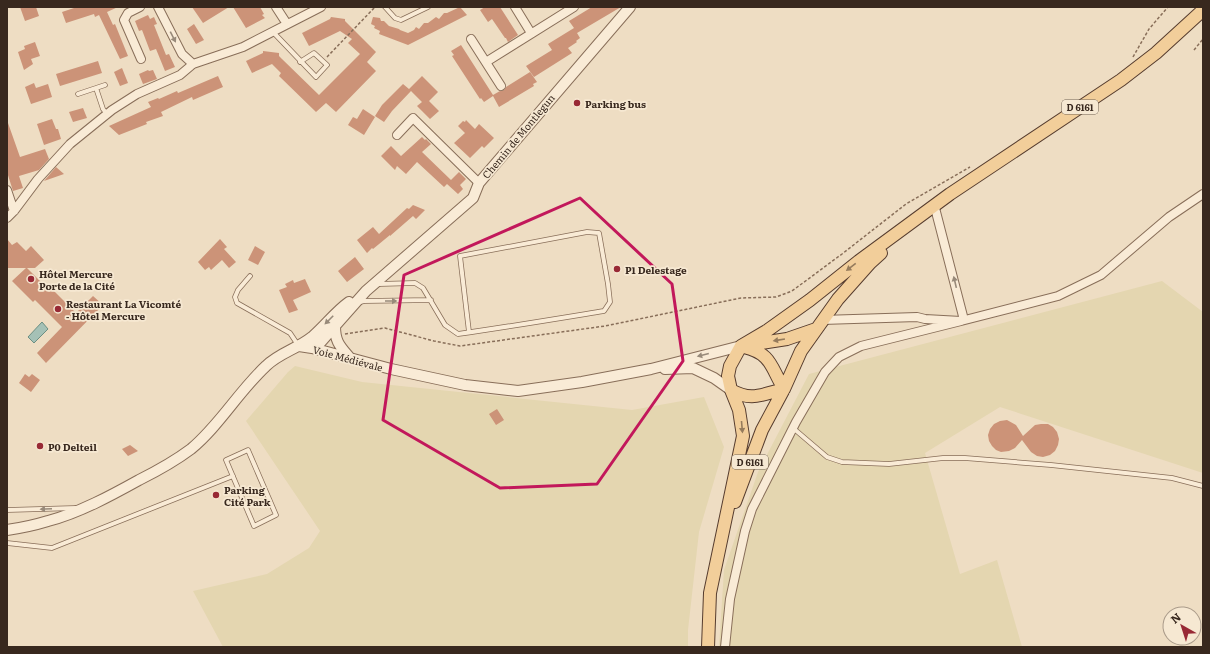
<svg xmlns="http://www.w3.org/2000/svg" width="1210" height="654" font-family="Literata,serif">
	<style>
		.farmland { fill: #e4d6b0 }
		.water { fill: #a5c1b6; stroke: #6c8f83 }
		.building { fill: #cc9378 }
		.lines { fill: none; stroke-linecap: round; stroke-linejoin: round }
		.service-casing { stroke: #886e59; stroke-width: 5.5 }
		.minor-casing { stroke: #886e59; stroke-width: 10 }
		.tertiary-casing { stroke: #886e59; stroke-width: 12 }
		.primary-casing { stroke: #563c2e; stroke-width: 14 }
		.path { stroke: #886e59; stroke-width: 1.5; stroke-dasharray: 3 2; stroke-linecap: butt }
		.service { stroke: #f9ebd6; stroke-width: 4 }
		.minor { stroke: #f9ebd6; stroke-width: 8 }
		.tertiary { stroke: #f9ebd6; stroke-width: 10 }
		.primary { stroke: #f2ce9a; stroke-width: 12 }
		.oneway { fill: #988a7a }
		.oneway2 { fill: #957b5c }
		.marked { fill: none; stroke: #c2185b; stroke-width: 3; stroke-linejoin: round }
		.poi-dot { fill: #982935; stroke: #f6e8d2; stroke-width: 1.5 }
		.labels { text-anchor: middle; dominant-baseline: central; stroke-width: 3.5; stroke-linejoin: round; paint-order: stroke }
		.shield { fill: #f6e8d2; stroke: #716254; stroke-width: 1 }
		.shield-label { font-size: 9px; font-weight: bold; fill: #38281e }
		.poi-label { font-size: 10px; font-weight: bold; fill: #38281e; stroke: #f6e8d2; text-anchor: start }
		.street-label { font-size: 10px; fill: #38281e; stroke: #f6e8d2 }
	</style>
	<rect width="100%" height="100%" fill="#eeddc3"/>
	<path class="farmland" d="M1162 281 1203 312V473L1000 407 925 453 960 574 997 560 1022 647H719L724 570 758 472 809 374Z
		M295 366 362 382 632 410 704 397 724 447 699 532 688 630V647H223L193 591 267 574 309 548 320 531 246 421 288 372Z"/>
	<path class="water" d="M42 322 48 329 34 343 28 337Z"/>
	<path class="building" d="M20 7H36L39 16 25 21Z
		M77 7H118L107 12 113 25 115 24 128 56 120 59 99 15 95 17 94 14 66 23 62 12Z
		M192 7H229L203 23Z
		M233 7H260L264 14 262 15 265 18 246 28Z
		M460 7 467 15 408 45 379 34 380 31 374 28 375 26 371 24 373 17 380 18 381 21H384L389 26 399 29 400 30 408 33 414 30 416 27 419 29 424 23H428L436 17 439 19 444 13H447Z
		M485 7H500L518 35 508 42 506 38H505L492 19 488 22 480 10Z
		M592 7H621L577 33 580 38 576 41 577 42 568 48 572 53 534 77 526 66 552 50 548 44 574 28 569 21Z
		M148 15 150 19 154 17 157 24 154 25 166 55 169 54 175 67 165 71 156 49 150 51 142 30 139 31 135 21Z
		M331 17 345 19V21L376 52 367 62 376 71 336 112 326 103 316 112 279 76 281 73 272 64 252 73 246 61 263 53V51L279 53V56L282 59 319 95 360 54 348 43 352 39 340 31 309 46 302 33 330 19Z
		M194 24 204 40 196 44 187 29Z
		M35 42 40 56 31 59 33 64 24 70 18 52 25 49 24 46Z
		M461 45 493 95 500 91 504 90 506 87 530 72 537 82 533 84 534 86 499 107 493 96 484 102 481 98 480 99 452 56 454 55 451 51Z
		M98 61 102 73 60 86 56 74Z
		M122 68 128 83 120 86 114 72Z
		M148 70 149 71 153 70 157 79 143 84 139 74Z
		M218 76 223 87 193 100 192 97 161 112 163 116 146 122 147 124 119 135 109 126 151 107 148 102 158 98 159 99 177 91 178 93Z
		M422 76 438 92 429 101 439 111 430 119 417 106 422 102 411 91 392 111 384 122 375 116 382 105 403 84 409 89Z
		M34 83 36 88 48 84 52 97 31 104 25 87Z
		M83 108 87 118 73 122 69 112Z
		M363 109 375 117 364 135 348 125 353 117 357 119Z
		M52 119 56 129H58L61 139 44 145 37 124Z
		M466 120 475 129 479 124 494 138 484 148 482 146 470 158 454 143 465 133 458 126 463 121 465 122Z
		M8 123 20 157 45 149 49 159 39 170 19 176 23 188 13 191 7 172V124Z
		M422 137 425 140 426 139 431 144 422 152 451 180 459 172 466 179 460 185 463 189 458 194 447 184 444 187 417 162 406 174 397 166 395 170 381 156 391 146 401 156Z
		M56 167 64 174 44 181Z
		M413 205 425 210 416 219 413 216 390 236V235L373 249 372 248 367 253 357 240 373 227 379 234 407 208 409 209Z
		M7 239 12 245 17 242 26 251 31 246 44 260 35 268H27L50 291 52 289 76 313 93 296 103 305 46 363 37 353 62 327 35 300 33 302 12 281 26 268H7Z
		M220 239 227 247 224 249 236 262 229 268 222 260 211 270 209 267 205 270 198 262Z
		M255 246 265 252 258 265 248 260Z
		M355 257 364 269 347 282 338 271Z
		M305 279 311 292 293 300 298 310 289 313 279 290 287 287 285 284 293 280 294 283Z
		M25 374 29 377 32 374 40 380 31 392 19 383Z
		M497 409 504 420 496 425 489 414Z
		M1007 420 1016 425 1023 436 1035 425 1041 424H1048L1053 427 1057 432 1059 439 1058 445 1055 451 1050 455 1043 457 1037 456 1031 452 1022 440 1015 448 1009 451 1001 452 996 450 992 446 989 441 988 435 990 429 994 424 1000 421Z
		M130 445 138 451 128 456 122 449Z"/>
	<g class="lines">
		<g class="service-casing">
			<path id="service" d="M385 7 395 18 401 20 428 7
				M273 32 316 77 327 65 314 53 300 62
				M96 88 103 109 107 114
				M78 94 105 85
				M250 276 238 290 235 297 237 303 290 333 298 345
				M379 284 415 283 423 288 445 325 458 334C507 327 555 319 604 311L610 302 608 284 599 233 587 232 460 256 469 332
				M360 302 364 301 431 300
				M793 428 827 457 842 462 889 464 943 458H965L1051 465 1172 478 1203 486
				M248 450 276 515 254 526 226 460Z
				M7 510 76 508
				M7 543 52 548 233 476"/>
		</g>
		<g class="minor-casing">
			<path id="minor" d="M140 7 128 13 124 20 141 59
				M158 7 182 54 193 64
				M276 7 287 24
				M515 7 531 33
				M471 39 501 86
				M486 62 574 7
				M397 135 413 118 479 183
				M7 190 14 211
				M935 208 964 320
				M7 218 14 211 38 179 70 144 112 110 137 94 180 75 193 64 243 47 321 7
				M961 321 1058 296 1101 275 1169 217 1203 194
				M725 647 730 599 745 531 752 509 796 422 825 372 839 357 861 346 961 321 925 319 917 317 822 320"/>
		</g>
		<g class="tertiary-casing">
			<path id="tertiary" d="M299 346 312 348 391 369 465 385 518 391 582 382 651 369 741 346
				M312 348 320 343 335 326
				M350 358C340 346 335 342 335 326L366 291 473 198 479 183 630 7
				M665 369 693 368 714 378 731 390
				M7 530C21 528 35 525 48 521 79 513 112 495 139 480 157 471 175 461 191 449 219 426 239 391 266 366 279 353 297 349 312 337 325 326 335 312 349 302"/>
		</g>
		<g class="primary-casing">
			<path id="primary" d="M748 345 787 339 816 329
				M744 347C772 354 770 366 784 389
				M731 390C752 402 762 394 784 389
				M735 502 762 430 784 389 801 351 838 299 870 263 881 253
				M708 647 710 593 743 436 739 410 731 390 728 376 730 366 741 346 768 330 810 300 859 261 950 194 1121 80 1156 53 1203 10"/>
		</g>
		<path class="path" d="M1194 50 1203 39
			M327 57 375 7
			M1133 57 1149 29 1168 7
			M345 334 385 328 434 341 460 346 605 326 741 298 776 297 792 291 842 254 906 204 970 167"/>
		<use href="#service" class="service"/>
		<use href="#minor" class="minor"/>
		<use href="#tertiary" class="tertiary"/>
		<use href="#primary" class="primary"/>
	</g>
	<defs><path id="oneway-solid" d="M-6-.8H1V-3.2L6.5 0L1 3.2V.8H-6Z"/></defs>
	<g class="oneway">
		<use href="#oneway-solid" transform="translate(173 37) rotate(63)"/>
		<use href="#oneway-solid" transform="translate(955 282) rotate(-103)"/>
		<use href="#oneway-solid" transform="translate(391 301)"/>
		<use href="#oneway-solid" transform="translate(329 320) rotate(135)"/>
		<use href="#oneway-solid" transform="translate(703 355) rotate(166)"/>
		<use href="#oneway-solid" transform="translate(46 509) rotate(178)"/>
	</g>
	<g class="oneway2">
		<use href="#oneway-solid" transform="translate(851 267) rotate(142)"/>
		<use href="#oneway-solid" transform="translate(779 340) rotate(171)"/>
		<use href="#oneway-solid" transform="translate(742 427) rotate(85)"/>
	</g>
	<path class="marked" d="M580 198 672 284 683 361 597 484 500 488 383 420 404 275Z"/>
	<g class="poi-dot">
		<circle cx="577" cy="103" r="4"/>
		<circle cx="617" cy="269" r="4"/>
		<circle cx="31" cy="279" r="4"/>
		<circle cx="58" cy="309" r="4"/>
		<circle cx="40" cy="446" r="4"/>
		<circle cx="216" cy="495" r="4"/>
	</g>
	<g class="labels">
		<g class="shield">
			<rect x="1062" y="100" width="36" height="14" rx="3"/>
			<rect x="732" y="455" width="36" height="14" rx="3"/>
		</g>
		<g class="shield-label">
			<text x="1080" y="107">D 6161</text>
			<text x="750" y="462">D 6161</text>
		</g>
		<g class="poi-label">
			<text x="585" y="103">Parking bus</text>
			<text x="625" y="269">P1 Delestage</text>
			<text x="39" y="273">Hôtel Mercure<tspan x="39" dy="12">Porte de la Cité</tspan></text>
			<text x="66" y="303">Restaurant La Vicomté<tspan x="66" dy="12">- Hôtel Mercure</tspan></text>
			<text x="48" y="446">P0 Delteil</text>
			<text x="224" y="489">Parking<tspan x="224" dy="12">Cité Park</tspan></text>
		</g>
		<g class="street-label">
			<text transform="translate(518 136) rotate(-50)">Chemin de Montlegun</text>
			<text transform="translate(348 358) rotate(15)">Voie Médiévale</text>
		</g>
	</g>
	<rect width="1210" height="654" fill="none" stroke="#38281e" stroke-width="16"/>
	<g transform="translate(1182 626) rotate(321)"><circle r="19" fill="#f6e8d2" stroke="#aa9b8a"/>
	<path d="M0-3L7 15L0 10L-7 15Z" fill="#982935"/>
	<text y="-6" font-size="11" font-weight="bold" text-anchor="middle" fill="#38281e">N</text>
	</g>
</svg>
